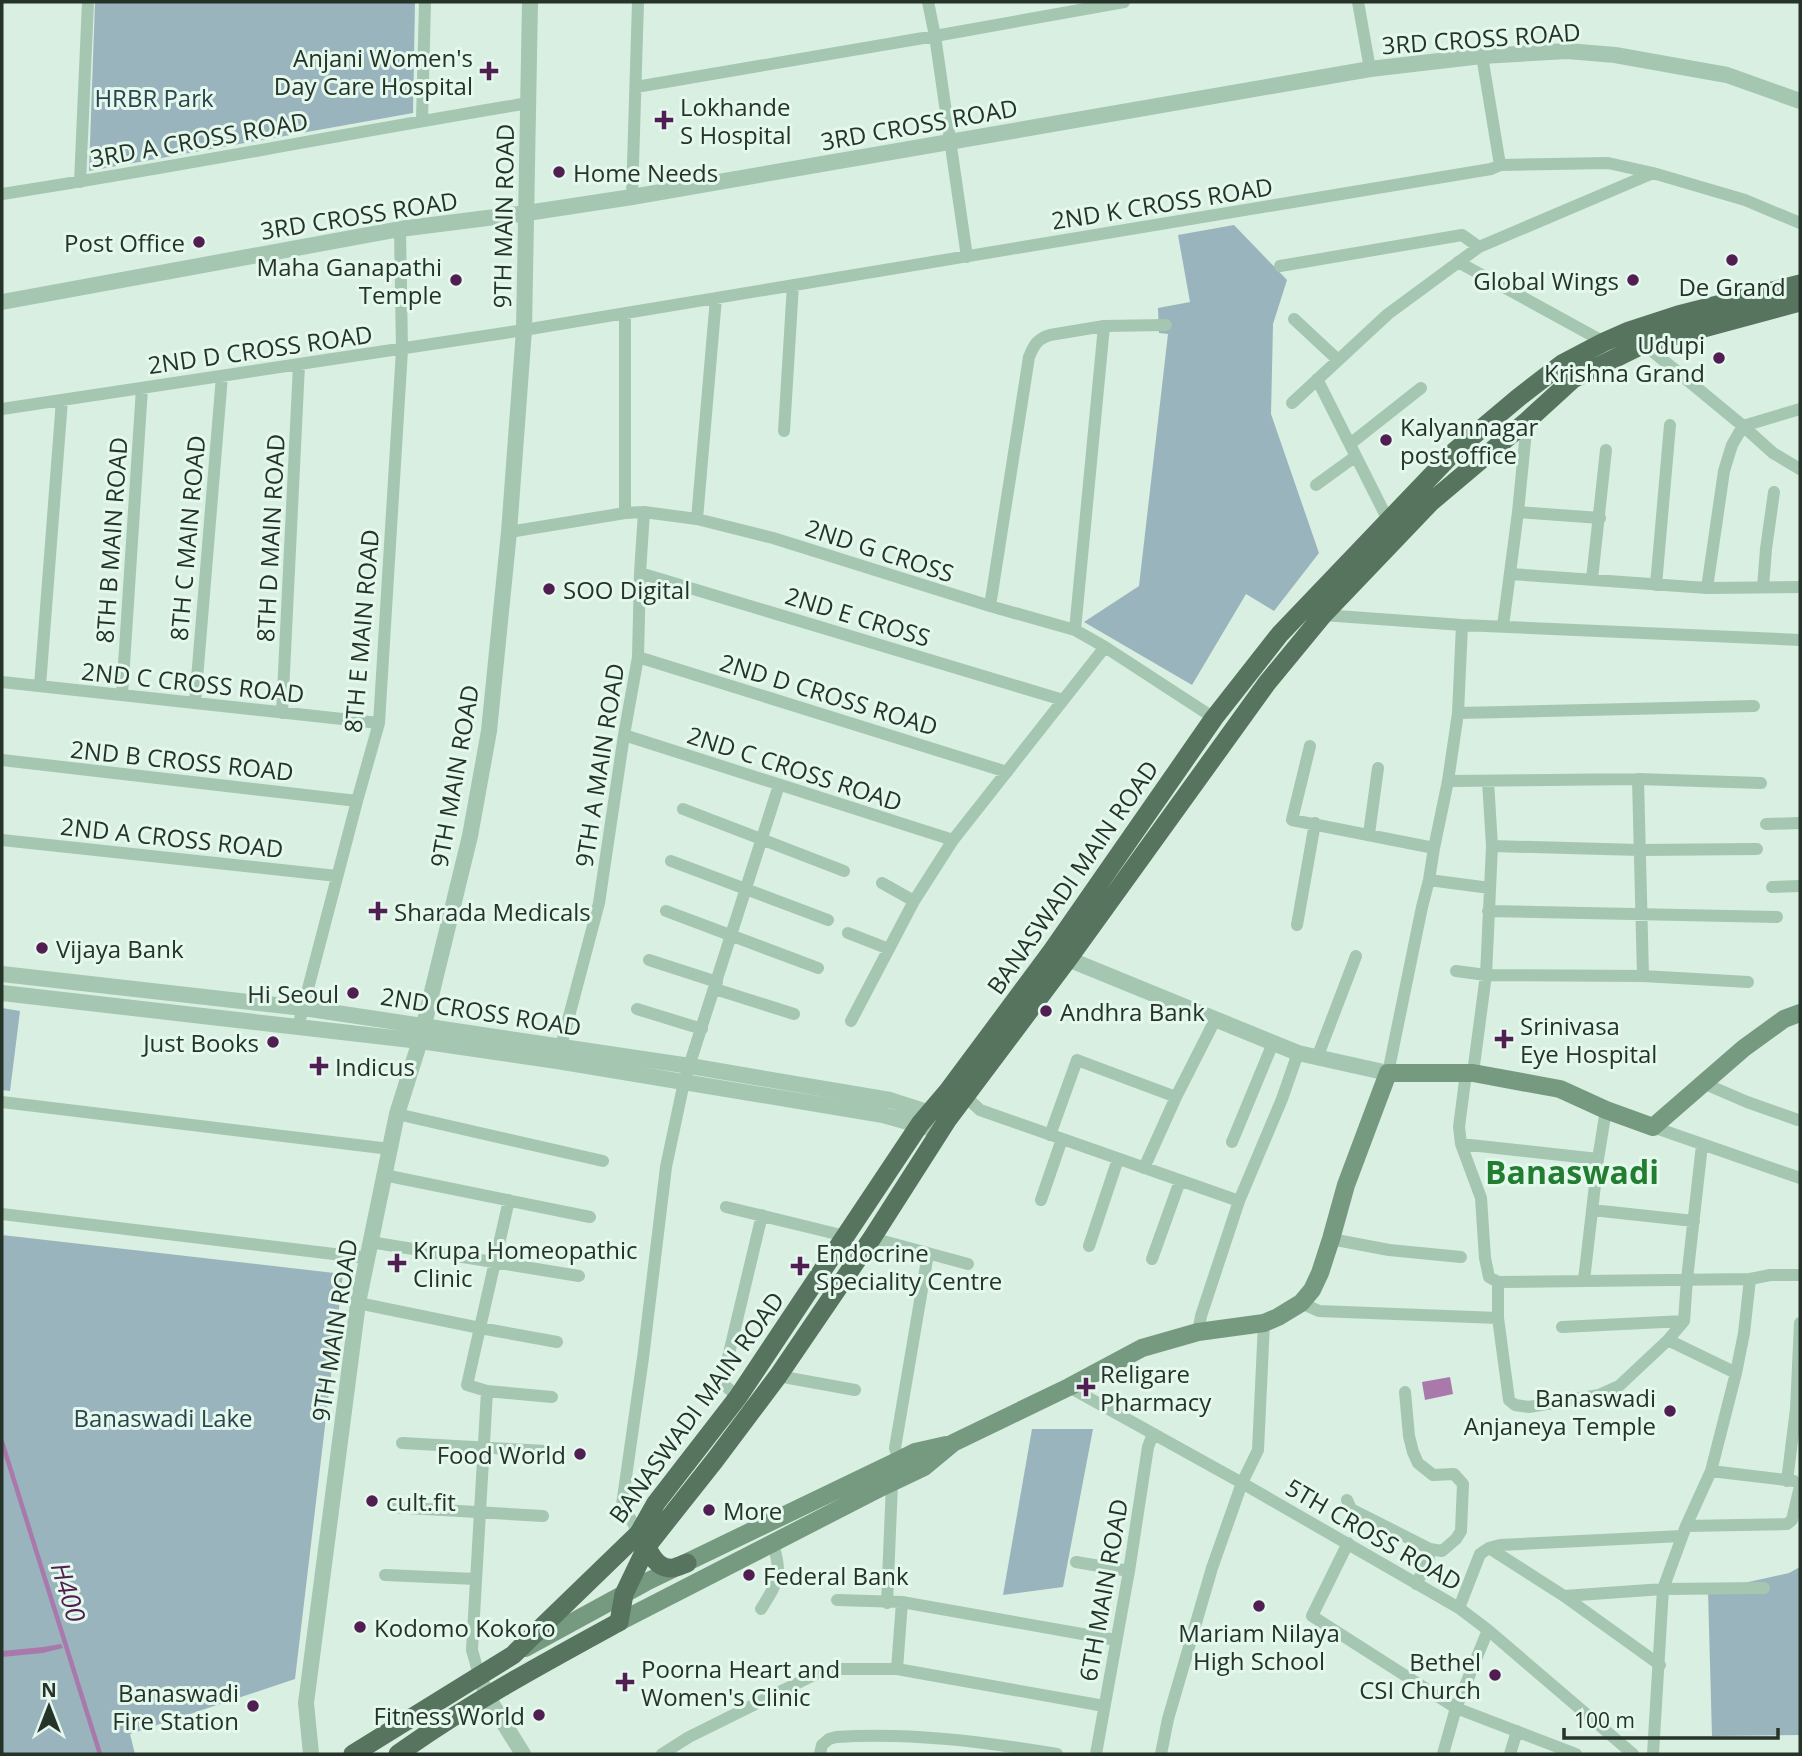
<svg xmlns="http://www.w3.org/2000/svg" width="1802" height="1756" font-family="'Open Sans',sans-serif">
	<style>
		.green { fill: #99b4bd }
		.water { fill: #a979ab }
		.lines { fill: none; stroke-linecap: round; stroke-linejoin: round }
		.stream { stroke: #a979ab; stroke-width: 4.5 }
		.minor { stroke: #a5c6b1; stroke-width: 12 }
		.tertiary { stroke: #a5c6b1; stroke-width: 16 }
		.secondary { stroke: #769a80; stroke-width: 18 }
		.primary { stroke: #57745f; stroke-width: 19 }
		.poi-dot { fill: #511e51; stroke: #e4f8ed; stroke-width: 2.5 }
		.labels { text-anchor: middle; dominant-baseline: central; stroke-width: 6; stroke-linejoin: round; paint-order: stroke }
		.street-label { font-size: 24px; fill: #263329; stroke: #e4f8ed }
		.poi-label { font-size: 24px; fill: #263329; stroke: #e4f8ed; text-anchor: start }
		.park-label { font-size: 24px; fill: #2b454f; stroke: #e4f8ed }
		.water-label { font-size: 26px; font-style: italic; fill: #511e51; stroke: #e4f8ed }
		.district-label { font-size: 32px; font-weight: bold; fill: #237d31; stroke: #e4f8ed }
	</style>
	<rect width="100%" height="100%" fill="#d8efe2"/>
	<path class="green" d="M95 2H415L413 113 89 171Z
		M1234 225 1287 280 1273 324 1271 414 1319 553 1274 611 1246 594 1192 685 1084 622 1139 586 1168 334 1159 333 1158 308 1190 302 1178 235Z
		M2 1008 20 1011 10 1091 2 1090Z
		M2 1235 343 1274 295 1679 130 1734 135 1754H2Z
		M1032 1429H1093L1063 1587 1003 1595Z
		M1800 1567V1735L1712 1736 1708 1591 1789 1573Z"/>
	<path class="water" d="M1450 1377 1453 1394 1425 1400 1422 1382Z
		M61 1644 63 1648 43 1653 2 1657V1651L43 1647Z"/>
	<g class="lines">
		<path class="stream" d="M2 1442 100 1754"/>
		<path class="minor" d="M928 2 935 36 967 257
			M1358 2 1370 69
			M1482 56 1500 165
			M636 87 935 36 1124 2
			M422 120 425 2
			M80 182 88 2
			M2 194C178 167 353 132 529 103
			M632 197 638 2
			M1458 262 1604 342
			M1280 266 1462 235 1479 247
			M1294 319 1338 360
			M1640 341 1743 426 1773 453 1800 469
			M1317 379 1388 520
			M1292 403 1388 314 1479 247 1653 173
			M2 409 524 330 1491 169 1500 165 1608 163 1653 173 1745 200 1800 223
			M784 431 793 285
			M1350 444 1421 388
			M1316 485 1356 456
			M1518 512 1600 518
			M625 513V313
			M697 519 716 298
			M509 532 625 513 644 512 697 519 773 538 990 606 1075 630 1105 647 1214 718
			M640 573 1063 700
			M1511 574 1707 588 1800 587
			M1592 579 1606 450
			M1656 585 1670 425
			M1763 587 1766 549 1774 492
			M1707 588 1724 471 1732 445 1743 426 1800 409
			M990 606 1029 357C1034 345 1037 339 1050 335L1104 326 1166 325
			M1320 612 1323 615 1462 625 1800 640
			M1503 626 1518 512 1527 421
			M1075 630 1104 326
			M638 657 1007 772
			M2 682 379 723
			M40 686 62 400
			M122 695 142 388
			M195 703 222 376
			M282 713 299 365
			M1458 713 1754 706
			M624 735 953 840
			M1310 746 1292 820 1434 848
			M2 760 357 801
			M1638 779 1643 976
			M1448 781 1638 779 1761 783
			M683 809 844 871
			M1766 824 1800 823
			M1369 834 1378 768
			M2 840 337 876
			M1492 846 1639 850 1757 849
			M671 861 828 920
			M1429 880 1490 888
			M882 883 914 901
			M1772 887 1800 886
			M666 911 818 968
			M1488 911 1777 917
			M1297 925 1315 823
			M848 933 889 949
			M649 960 717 982
			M1456 971 1486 975 1643 976 1748 982
			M715 989 794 1014
			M637 1009 702 1029
			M851 1021 914 901 953 840 1105 647
			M298 1027 357 801 379 723 402 350 400 229
			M559 1054 599 903 624 735 638 657 640 573 644 512
			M1317 1058 1356 956
			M1388 1073 1422 907 1429 880 1434 848 1448 781 1458 713 1462 625
			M1466 1073 1459 1127 1461 1144 1481 1198 1485 1258 1489 1277 1498 1282 1750 1279 1770 1275H1800
			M1473 1073 1486 975 1492 846 1488 781
			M1703 1083 1747 1102 1798 1120
			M958 1095 966 1097 980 1110 1239 1201
			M2 1102 390 1149
			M397 1114 603 1161
			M1653 1127 1800 1178
			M1050 1135 1077 1060 1176 1097
			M1232 1142 1273 1043
			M1461 1144 1598 1159
			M1144 1168 1176 1097 1215 1020
			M384 1175 590 1217
			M509 1200 467 1385 487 1391 552 1397
			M1041 1200 1062 1139
			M726 1207 845 1236
			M1592 1210 1694 1221
			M2 1214 367 1258
			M872 1238 968 1264
			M1331 1239 1389 1250 1461 1257
			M370 1242 579 1276
			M1089 1246 1118 1159
			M1152 1259 1180 1181
			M1584 1280 1598 1159 1606 1110
			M1498 1282V1318L1509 1400 1515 1405 1529 1407 1599 1395 1619 1386 1668 1340 1684 1321 1687 1279 1702 1145
			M358 1303 480 1328 557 1342
			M1301 1303 1319 1311 1498 1318
			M1562 1327 1684 1321
			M1198 1332 1201 1316 1239 1201 1282 1099 1298 1053
			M1668 1340 1736 1373
			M778 1376 855 1390
			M1069 1387 1242 1483 1459 1608 1488 1630 1633 1754
			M1405 1392 1409 1436 1413 1452 1418 1463 1433 1475 1454 1474 1463 1484 1461 1531 1456 1539 1442 1551 1430 1549
			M738 1397 722 1383 762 1215
			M402 1443 546 1451
			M899 1460 895 1448 928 1254
			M1711 1471 1794 1481
			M1787 1481 1796 1409 1800 1323
			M1347 1500 1351 1509 1430 1549 1428 1562 1416 1584
			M391 1507 543 1516
			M1686 1526 1787 1524 1792 1520 1800 1486
			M639 1533 622 1505 643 1358 666 1167 684 1082 779 785
			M1348 1543 1312 1616 1456 1708 1576 1754
			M1489 1548 1564 1596 1660 1665
			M1076 1562 1129 1571
			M385 1575 476 1579
			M1564 1596 1663 1589 1764 1588
			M837 1600 902 1602 1116 1640
			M887 1603 892 1483
			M1459 1608 1480 1554 1489 1548 1500 1545 1682 1536
			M761 1609C778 1582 783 1576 773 1544
			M897 1669 902 1602
			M479 1675 472 1650 487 1391
			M662 1754 689 1737 818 1673 839 1669H897L1104 1706
			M820 1754 822 1745 829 1739 836 1737C910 1732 985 1742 1057 1754
			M1096 1754 1129 1571 1148 1447 1153 1434
			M1161 1754 1168 1719 1212 1568 1242 1483 1258 1450 1264 1323
			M1443 1754 1456 1708 1488 1630
			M1510 1754 1517 1731
			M1653 1754 1663 1589 1686 1526 1711 1471 1736 1373 1744 1333 1750 1279"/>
		<path class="tertiary" d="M2 302 400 229 527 213 632 197 1370 69 1482 56 1567 51 1615 55 1727 75 1800 101
			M1068 959 1298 1053 1388 1073
			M2 974 303 1008 690 1066 890 1100 940 1116
			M2 993 420 1041 557 1061 883 1115 940 1131
			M484 1687 487 1696 523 1754
			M311 1754 306 1703 358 1303 397 1114 420 1041 470 836 489 731 509 532 524 330 530 2"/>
		<path class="secondary" d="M619 1622 882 1487 924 1467 953 1443 1069 1387 1142 1348 1198 1332 1264 1323 1278 1317 1301 1303 1312 1290 1320 1273 1331 1239 1346 1185 1388 1073H1473L1560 1089 1606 1110 1653 1127 1744 1048 1784 1019 1800 1013
			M525 1648 646 1582 899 1460 915 1452 946 1445"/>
		<path class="primary" d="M641 1537C648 1548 654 1567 669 1568 674 1569 682 1565 687 1563
			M353 1754 513 1655 639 1533 656 1503 738 1397 920 1124 948 1091 1052 951 1214 718 1280 634 1455 451 1518 398 1562 364 1604 342 1629 331 1678 315 1800 284
			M398 1754C468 1704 544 1663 619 1622L624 1594 647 1546 715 1460 778 1376 872 1238 948 1119 1068 959 1267 683 1323 615 1431 502 1527 421 1573 379 1644 344 1800 302"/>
	</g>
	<g class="poi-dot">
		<path d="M485.5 60.5h7v7h7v7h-7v7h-7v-7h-7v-7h7z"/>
		<path d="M660.5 109.5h7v7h7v7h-7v7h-7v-7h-7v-7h7z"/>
		<circle cx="559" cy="172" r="7"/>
		<circle cx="199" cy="242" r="7"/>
		<circle cx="1732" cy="260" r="7"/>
		<circle cx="456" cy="280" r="7"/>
		<circle cx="1633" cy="280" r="7"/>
		<circle cx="1719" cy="358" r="7"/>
		<circle cx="1386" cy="440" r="7"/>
		<circle cx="549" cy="589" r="7"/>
		<path d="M374.5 900.5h7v7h7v7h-7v7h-7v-7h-7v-7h7z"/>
		<circle cx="42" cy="948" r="7"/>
		<circle cx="353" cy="993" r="7"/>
		<circle cx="1046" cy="1011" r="7"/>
		<path d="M1500.5 1028.5h7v7h7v7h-7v7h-7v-7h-7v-7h7z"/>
		<circle cx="273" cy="1042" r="7"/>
		<path d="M315.5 1055.5h7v7h7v7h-7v7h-7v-7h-7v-7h7z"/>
		<path d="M393.5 1252.5h7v7h7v7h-7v7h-7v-7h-7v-7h7z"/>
		<path d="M796.5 1255.5h7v7h7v7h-7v7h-7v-7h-7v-7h7z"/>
		<path d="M1082.5 1376.5h7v7h7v7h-7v7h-7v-7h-7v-7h7z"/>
		<circle cx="1670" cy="1411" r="7"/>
		<circle cx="580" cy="1454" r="7"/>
		<circle cx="372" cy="1501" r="7"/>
		<circle cx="709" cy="1510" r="7"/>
		<circle cx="749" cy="1575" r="7"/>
		<circle cx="1259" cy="1606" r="7"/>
		<circle cx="360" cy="1627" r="7"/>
		<circle cx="1495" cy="1675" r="7"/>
		<path d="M621.5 1671.5h7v7h7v7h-7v7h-7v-7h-7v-7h7z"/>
		<circle cx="253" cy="1706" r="7"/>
		<circle cx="539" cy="1715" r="7"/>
	</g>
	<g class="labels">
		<g class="street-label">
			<text transform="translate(1481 38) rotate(-4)">3RD CROSS ROAD</text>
			<text transform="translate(919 124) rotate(-10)">3RD CROSS ROAD</text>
			<text transform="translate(199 139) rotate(-10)">3RD A CROSS ROAD</text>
			<text transform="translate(1162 203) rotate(-9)">2ND K CROSS ROAD</text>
			<text transform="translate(359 215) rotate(-9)">3RD CROSS ROAD</text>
			<text transform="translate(503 216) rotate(-89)">9TH MAIN ROAD</text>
			<text transform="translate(260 349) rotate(-8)">2ND D CROSS ROAD</text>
			<text transform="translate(187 538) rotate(-85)">8TH C MAIN ROAD</text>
			<text transform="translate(270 538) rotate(-87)">8TH D MAIN ROAD</text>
			<text transform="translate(111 540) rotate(-86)">8TH B MAIN ROAD</text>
			<text transform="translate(880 550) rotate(18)">2ND G CROSS</text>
			<text transform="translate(858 616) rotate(17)">2ND E CROSS</text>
			<text transform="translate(361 631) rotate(-85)">8TH E MAIN ROAD</text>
			<text transform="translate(193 682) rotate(6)">2ND C CROSS ROAD</text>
			<text transform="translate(829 694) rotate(17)">2ND D CROSS ROAD</text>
			<text transform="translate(182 760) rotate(6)">2ND B CROSS ROAD</text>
			<text transform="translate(599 765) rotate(-81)">9TH A MAIN ROAD</text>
			<text transform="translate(795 768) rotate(18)">2ND C CROSS ROAD</text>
			<text transform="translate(454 776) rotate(-80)">9TH MAIN ROAD</text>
			<text transform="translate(172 837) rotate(6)">2ND A CROSS ROAD</text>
			<text transform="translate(1072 877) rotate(-55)">BANASWADI MAIN ROAD</text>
			<text transform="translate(481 1011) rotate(9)">2ND CROSS ROAD</text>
			<text transform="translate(334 1330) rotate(-81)">9TH MAIN ROAD</text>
			<text transform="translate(696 1407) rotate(-54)">BANASWADI MAIN ROAD</text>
			<text transform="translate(1374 1534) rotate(30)">5TH CROSS ROAD</text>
			<text transform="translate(1103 1590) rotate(-80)">6TH MAIN ROAD</text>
		</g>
		<g class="poi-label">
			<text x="473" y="57" text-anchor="end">Anjani Women's<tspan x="473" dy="28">Day Care Hospital</tspan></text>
			<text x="680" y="106">Lokhande<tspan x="680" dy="28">S Hospital</tspan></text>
			<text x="573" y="172">Home Needs</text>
			<text x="185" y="242" text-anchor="end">Post Office</text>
			<text x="442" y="266" text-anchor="end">Maha Ganapathi<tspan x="442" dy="28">Temple</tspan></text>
			<text x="1619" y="280" text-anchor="end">Global Wings</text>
			<text x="1732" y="286" text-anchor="middle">De Grand</text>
			<text x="1705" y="344" text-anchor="end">Udupi<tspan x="1705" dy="28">Krishna Grand</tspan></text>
			<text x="1400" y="426">Kalyannagar<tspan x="1400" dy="28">post office</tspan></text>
			<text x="563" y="589">SOO Digital</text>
			<text x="394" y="911">Sharada Medicals</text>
			<text x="56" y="948">Vijaya Bank</text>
			<text x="339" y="993" text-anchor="end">Hi Seoul</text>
			<text x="1060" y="1011">Andhra Bank</text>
			<text x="1520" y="1025">Srinivasa<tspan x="1520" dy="28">Eye Hospital</tspan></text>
			<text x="259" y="1042" text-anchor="end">Just Books</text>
			<text x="335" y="1066">Indicus</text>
			<text x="413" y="1249">Krupa Homeopathic<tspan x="413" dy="28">Clinic</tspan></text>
			<text x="816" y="1252">Endocrine<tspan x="816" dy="28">Speciality Centre</tspan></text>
			<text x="1100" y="1373">Religare<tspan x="1100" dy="28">Pharmacy</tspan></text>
			<text x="1656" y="1397" text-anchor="end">Banaswadi<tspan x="1656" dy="28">Anjaneya Temple</tspan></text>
			<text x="566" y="1454" text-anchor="end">Food World</text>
			<text x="386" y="1501">cult.fit</text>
			<text x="723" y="1510">More</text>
			<text x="763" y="1575">Federal Bank</text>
			<text x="374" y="1627">Kodomo Kokoro</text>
			<text x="1259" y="1632" text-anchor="middle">Mariam Nilaya<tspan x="1259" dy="28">High School</tspan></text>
			<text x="1481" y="1661" text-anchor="end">Bethel<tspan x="1481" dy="28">CSI Church</tspan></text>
			<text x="641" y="1668">Poorna Heart and<tspan x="641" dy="28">Women's Clinic</tspan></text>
			<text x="239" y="1692" text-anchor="end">Banaswadi<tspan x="239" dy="28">Fire Station</tspan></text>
			<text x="525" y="1715" text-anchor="end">Fitness World</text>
		</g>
		<g class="park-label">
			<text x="154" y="97">HRBR Park</text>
			<text x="163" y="1417">Banaswadi Lake</text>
		</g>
		<g class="water-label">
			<text transform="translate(69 1592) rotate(73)">H400</text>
		</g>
		<g class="district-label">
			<text x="1572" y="1171">Banaswadi</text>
		</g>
	</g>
	<rect width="1802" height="1756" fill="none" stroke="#263329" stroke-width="7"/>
	<g transform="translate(49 1707)" stroke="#e4f8ed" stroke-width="5" paint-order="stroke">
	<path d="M0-5L12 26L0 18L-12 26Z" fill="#263329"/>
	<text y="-10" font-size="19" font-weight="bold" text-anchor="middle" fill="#263329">N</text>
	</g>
	<path d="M1564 1728v10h214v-10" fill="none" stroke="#263329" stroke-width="3.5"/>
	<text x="1574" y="1728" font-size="21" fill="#263329" stroke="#e4f8ed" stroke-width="5" paint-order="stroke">100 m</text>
</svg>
